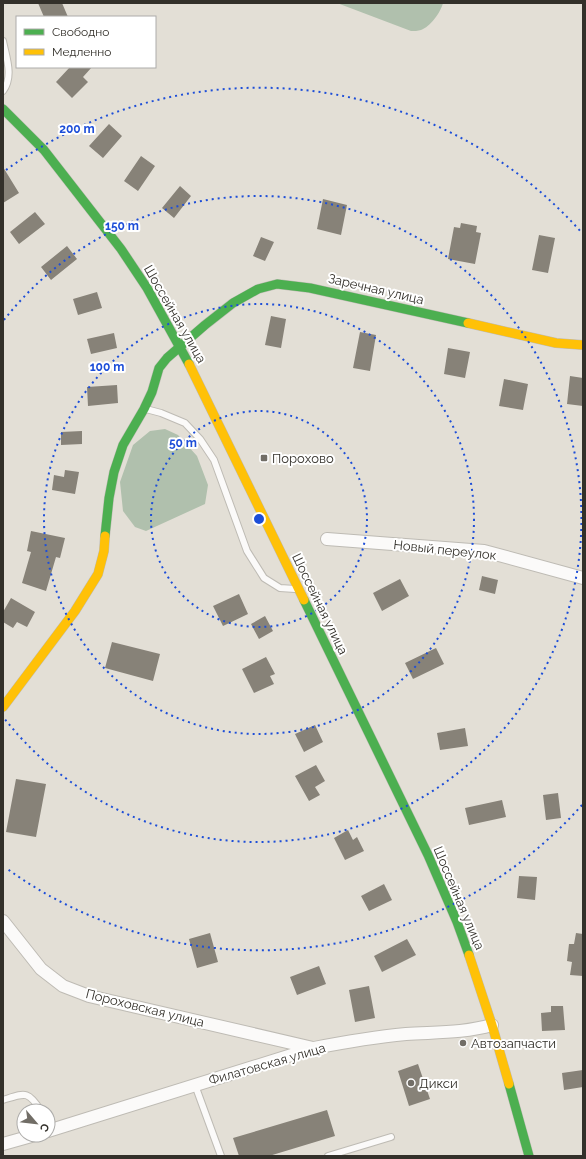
<svg xmlns="http://www.w3.org/2000/svg" width="586" height="1159" font-family="Raleway,sans-serif">
	<style>
		.forest { fill: #b0c0ad }
		.building { fill: #878278 }
		.lines { fill: none; stroke-linecap: round; stroke-linejoin: round }
		.lane-casing { stroke: #bebbb4; stroke-width: 8 }
		.street-casing { stroke: #bebbb4; stroke-width: 14 }
		.fast-casing { stroke: #bebbb4; stroke-width: 10 }
		.slow-casing { stroke: #bebbb4; stroke-width: 10 }
		.lane { stroke: #fbfaf9; stroke-width: 6 }
		.street { stroke: #fbfaf9; stroke-width: 12 }
		.fast { stroke: #4caf50; stroke-width: 9 }
		.slow { stroke: #ffc107; stroke-width: 9 }
		.ring { fill: none; stroke: #1d4ed8; stroke-width: 2; stroke-dasharray: 2 4 }
		.poi-dot { fill: #716d66; stroke: #fff; stroke-width: 1.5 }
		.labels { text-anchor: middle; dominant-baseline: central; stroke-width: 4; stroke-linejoin: round; paint-order: stroke }
		.street-label { font-size: 13px; fill: #33302a; stroke: #fff }
		.poi-label { font-size: 13px; fill: #33302a; stroke: #fff; text-anchor: start }
		.centre { fill: #1d4ed8; stroke: #fff; stroke-width: 2 }
		.ring-label { font-size: 12px; text-anchor: middle; font-weight: bold; fill: #1d4ed8; stroke: #fff; stroke-width: 4; stroke-linejoin: round; paint-order: stroke }
	</style>
	<rect width="100%" height="100%" fill="#e3dfd6"/>
	<path class="forest" d="M337 3H443C441 12 430 27 421 30 418 31 414 31 411 31Z
		M165 429 178 435 197 456 208 485 205 504 146 531 135 527 123 511 120 482 133 445 150 431Z"/>
	<path class="building" d="M38 3H62L68 17H44Z
		M70 67H92L83 77 88 82 72 98 56 82Z
		M109 124 122 136 103 158 89 146Z
		M141 156 155 166 138 191 124 181Z
		M3 167 19 193 3 203Z
		M180 186 191 196 174 218 162 208Z
		M323 199 347 205 341 235 317 229Z
		M35 212 45 224 19 244 10 232Z
		M461 223 477 226 476 232 481 233 475 264 448 259 454 227 460 228Z
		M539 235 555 238 548 273 532 270Z
		M261 237 274 242 265 261 253 256Z
		M67 246 77 259 51 280 41 267Z
		M97 292 102 308 78 315 73 299Z
		M271 316 286 319 281 348 265 345Z
		M360 332 376 335 370 371 353 368Z
		M114 333 117 348 91 354 87 339Z
		M448 348 470 352 465 378 444 374Z
		M570 376 583 378V406L567 404Z
		M504 379 528 384 523 410 499 406Z
		M117 385 118 403 88 406 87 387Z
		M82 431V444L61 445V432Z
		M65 470 79 472 75 494 52 490 54 475 64 477Z
		M31 531 65 538 60 558 56 557 46 591 22 583 31 552 27 551Z
		M482 576 498 580 495 594 479 590Z
		M400 579 409 596 382 611 373 593Z
		M239 594 248 614 223 626 213 606Z
		M11 598 35 612 27 627 17 622 13 628 3 622V612Z
		M265 616 273 631 259 639 251 624Z
		M112 642 160 654 153 681 105 668Z
		M436 648 444 664 413 679 405 663Z
		M266 657 275 674 270 676 274 684 254 693 242 669Z
		M315 725 323 742 304 752 295 734Z
		M465 728 468 746 440 750 437 733Z
		M316 765 325 781 315 787 320 795 309 801 295 776Z
		M16 779 46 784 36 837 6 832Z
		M558 793 561 818 546 820 543 795Z
		M502 800 506 817 469 825 465 808Z
		M348 830 353 840 357 837 364 851 345 860 334 838Z
		M519 876 537 877 535 900 517 898Z
		M384 884 392 900 369 911 361 896Z
		M210 933 218 962 197 968 189 939Z
		M576 933 583 934V976L570 975 572 962 567 961 569 944H574Z
		M407 939 416 955 382 972 374 956Z
		M319 966 326 984 297 995 290 977Z
		M369 986 375 1018 355 1022 349 990Z
		M551 1006H563L565 1030 542 1031 541 1013 551 1012Z
		M418 1064 430 1099 409 1106 398 1071Z
		M583 1070V1087L564 1090 562 1073Z
		M327 1110 335 1136 269 1156H239L233 1138Z"/>
	<g class="lines">
		<g class="lane-casing">
			<path id="lane" d="M3 41C6 57 14 76 3 91
				M146 409 161 413 185 423 200 439 214 460 247 551 264 578 280 588 295 589
				M195 1085 221 1156
				M3 1100C25 1093 28 1090 41 1111
				M328 1156 391 1137"/>
		</g>
		<g class="street-casing">
			<path id="street" d="M327 539 484 551 583 578
				M3 921 41 969 63 986 89 996 313 1048
				M48 1131 314 1048C345 1042 375 1037 406 1034 436 1032 464 1033 492 1025
				M3 1144 35 1135"/>
		</g>
		<g class="fast-casing">
			<path id="fast" d="M3 109 44 150 121 249 147 288 189 364
				M105 536 109 498 114 472 123 445 144 409 152 392 159 368 167 358 205 325 233 303 258 289 277 284 310 288 468 323
				M304 600 428 855 457 922 469 955
				M509 1084 529 1156"/>
		</g>
		<g class="slow-casing">
			<path id="slow" d="M468 323 556 343 583 345
				M189 364 304 600
				M3 707 75 611 98 574 104 551 105 536
				M469 955 492 1025 509 1084"/>
		</g>
		<use href="#lane" class="lane"/>
		<use href="#street" class="street"/>
		<use href="#fast" class="fast"/>
		<use href="#slow" class="slow"/>
	</g>
	<g class="ring">
		<circle cx="259" cy="519" r="108"/>
		<circle cx="259" cy="519" r="215"/>
		<path d="M4 320A323 323 0 1 1 4 718"/>
		<path d="M582 805A431 431 0 0 1 6 868M6 170A431 431 0 0 1 582 233"/>
	</g>
	<g class="poi-dot">
		<rect x="260" y="454" width="8" height="8" rx="2"/>
		<circle cx="463" cy="1043" r="4"/>
		<circle cx="411" cy="1083" r="4"/>
	</g>
	<g class="labels">
		<g class="street-label">
			<text transform="translate(376 289) rotate(13)">Заречная улица</text>
			<text transform="translate(175 314) rotate(60)">Шоссейная улица</text>
			<text transform="translate(445 550) rotate(6)">Новый переулок</text>
			<text transform="translate(320 604) rotate(64)">Шоссейная улица</text>
			<text transform="translate(459 898) rotate(67)">Шоссейная улица</text>
			<text transform="translate(145 1008) rotate(14)">Пороховская улица</text>
			<text transform="translate(267 1064) rotate(-16)">Филатовская улица</text>
		</g>
		<g class="poi-label">
			<text x="272" y="458">Порохово</text>
			<text x="471" y="1043">Автозапчасти</text>
			<text x="419" y="1083">Дикси</text>
		</g>
	</g>
	<circle cx="259" cy="519" r="6" class="centre"/>
	<g class="ring-label">
		<text x="77" y="133">200 m</text>
		<text x="122" y="230">150 m</text>
		<text x="107" y="371">100 m</text>
		<text x="183" y="447">50 m</text>
	</g>
	<rect width="586" height="1159" fill="none" stroke="#33302a" stroke-width="8"/>
	<rect x="16" y="16" width="140" height="52" fill="#ffffff" stroke="#adacaa"/>
	<rect x="24" y="29" width="20" height="6" fill="#4caf50" stroke="#adacaa"/>
	<text x="52" y="36" font-size="12" fill="#33302a">Свободно</text>
	<rect x="24" y="49" width="20" height="6" fill="#ffc107" stroke="#adacaa"/>
	<text x="52" y="56" font-size="12" fill="#33302a">Медленно</text>
	<g transform="translate(36 1123) rotate(118)"><circle r="19" fill="#ffffff" stroke="#adacaa"/>
	<path d="M0-3L7 15L0 10L-7 15Z" fill="#716d66"/>
	<text y="-6" font-size="11" font-weight="bold" text-anchor="middle" fill="#33302a">С</text>
	</g>
</svg>
